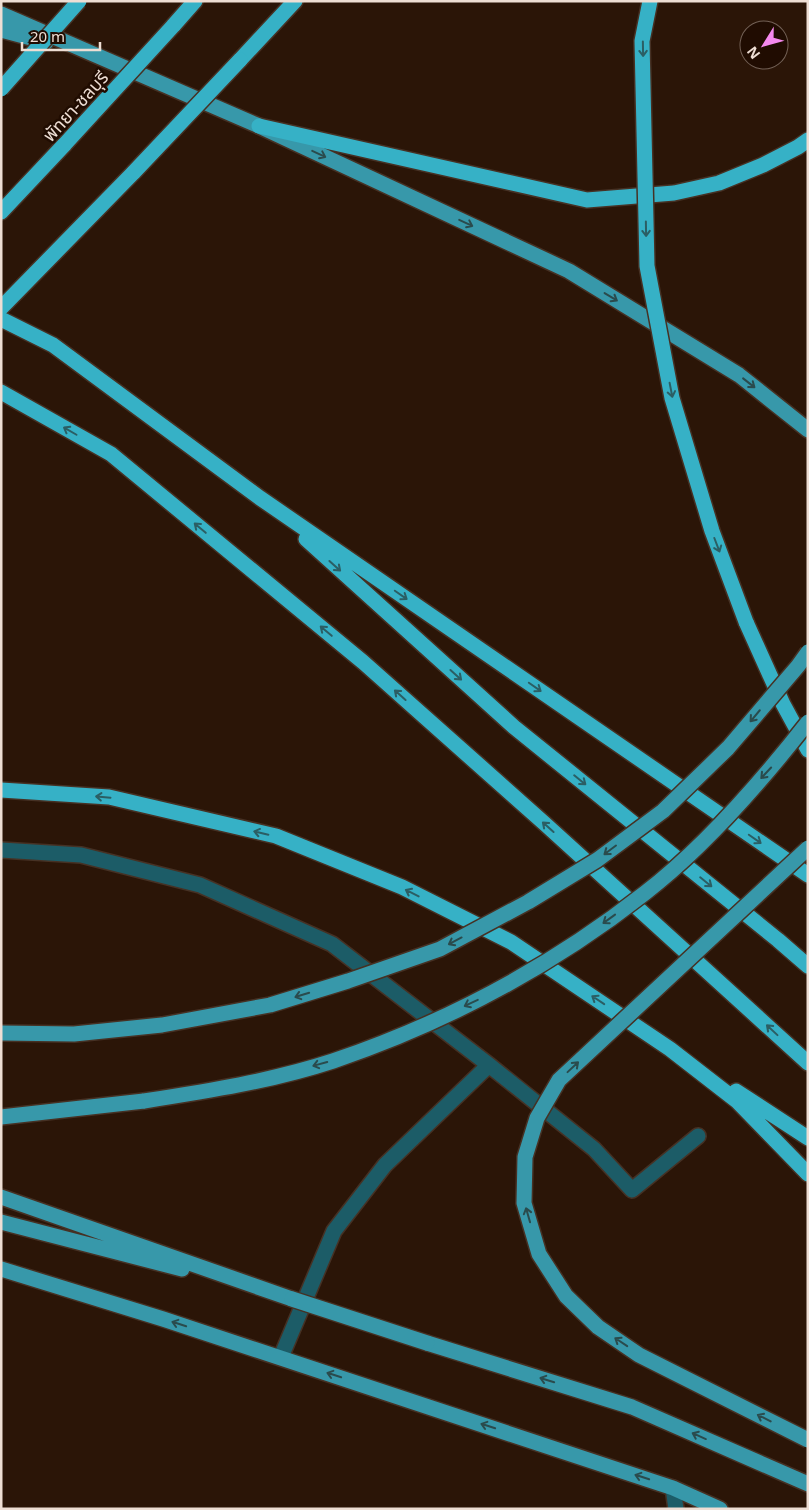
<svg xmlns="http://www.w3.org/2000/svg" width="809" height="1510" font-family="'Noto Sans','Noto Sans Thai',sans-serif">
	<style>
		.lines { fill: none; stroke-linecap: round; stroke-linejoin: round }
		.minor-casing { stroke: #463124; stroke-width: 18 }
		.major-casing { stroke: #463124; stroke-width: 18 }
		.highway-casing { stroke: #463124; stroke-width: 18 }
		.minor { stroke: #1c5c67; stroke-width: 15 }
		.major { stroke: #3798aa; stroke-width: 15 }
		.highway { stroke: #36b1c6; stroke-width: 15 }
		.major-bridge-casing { stroke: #463124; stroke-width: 18; stroke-linecap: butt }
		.highway-bridge-casing { stroke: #463124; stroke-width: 18; stroke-linecap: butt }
		.major-bridge { stroke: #3798aa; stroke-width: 15 }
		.highway-bridge { stroke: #36b1c6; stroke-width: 15 }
		.oneway { stroke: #2b5e64 }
		.oneway2 { stroke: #2a4b4d }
		.labels { text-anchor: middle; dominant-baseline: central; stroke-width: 5; stroke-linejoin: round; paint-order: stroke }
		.street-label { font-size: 18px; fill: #eeded4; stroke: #200c01 }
	</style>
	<rect width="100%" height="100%" fill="#2b1507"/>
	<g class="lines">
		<g class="minor-casing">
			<path id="minor" d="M1 850 81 855 200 885 332 944 489 1065 594 1149 632 1190 698 1136
				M281 1357 334 1231 385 1165 489 1065
				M673 1488 676 1509"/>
		</g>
		<g class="major-casing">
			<path id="major" d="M1 14 259 126 569 271 739 375 808 430
				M1 30 46 42
				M1 1117 144 1101
				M1 1197 292 1299
				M1 1222 182 1269
				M1 1269 163 1319 673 1488 720 1509
				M427 1343 632 1407 808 1484"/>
		</g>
		<g class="highway-casing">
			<path id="highway" d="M173 26 195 1
				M240 60 295 1
				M259 126 587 200 674 193 719 183 763 165 798 147 808 140
				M1 212 65 144
				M1 308 134 172
				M1 319 53 345 260 498 808 875
				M1 392 111 454 363 662 544 823 808 1063
				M306 539 514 727 778 940 808 966
				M746 622 783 704 808 750
				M1 790 109 797 276 836 402 887 511 942 670 1049 737 1101 808 1174
				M736 1091 808 1138"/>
		</g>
		<use href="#minor" class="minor"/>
		<use href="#major" class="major"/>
		<use href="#highway" class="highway"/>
		<g class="major-bridge-casing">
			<path id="major-bridge" d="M808 848 559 1080 537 1118 525 1157 524 1203 539 1254 566 1296 598 1327 639 1355 808 1440
				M1 1033 74 1034 162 1025 270 1005 348 981 440 949 528 902 597 860 663 811 728 748 798 666 808 652
				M144 1101C208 1091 272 1081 333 1061 445 1023 552 966 645 893 706 846 761 782 808 722
				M292 1299 427 1343"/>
		</g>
		<g class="highway-bridge-casing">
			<path id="highway-bridge" d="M650 1 642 41 647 266 672 398 712 531 746 622
				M1 89 79 1
				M65 144 173 26
				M134 172 240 60"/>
		</g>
		<use href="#major-bridge" class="major-bridge"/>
		<use href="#highway-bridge" class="highway-bridge"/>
	</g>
	<defs><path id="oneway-shaft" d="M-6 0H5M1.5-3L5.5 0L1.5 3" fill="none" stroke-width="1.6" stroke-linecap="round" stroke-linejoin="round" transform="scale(1.25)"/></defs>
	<g class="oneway">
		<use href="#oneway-shaft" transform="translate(643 49) rotate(89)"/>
		<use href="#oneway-shaft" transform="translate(646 229) rotate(89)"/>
		<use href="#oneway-shaft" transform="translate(671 390) rotate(79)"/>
		<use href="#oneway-shaft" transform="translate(70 431) rotate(-150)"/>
		<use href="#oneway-shaft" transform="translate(200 528) rotate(-140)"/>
		<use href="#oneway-shaft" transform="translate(717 545) rotate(69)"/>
		<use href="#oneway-shaft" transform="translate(335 566) rotate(42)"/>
		<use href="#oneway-shaft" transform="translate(401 595) rotate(35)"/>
		<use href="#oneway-shaft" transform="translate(326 631) rotate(-140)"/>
		<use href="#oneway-shaft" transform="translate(456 675) rotate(42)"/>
		<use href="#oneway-shaft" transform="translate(535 687) rotate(35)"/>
		<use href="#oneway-shaft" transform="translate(400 695) rotate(-138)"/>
		<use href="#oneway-shaft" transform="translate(580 780) rotate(39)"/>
		<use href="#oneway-shaft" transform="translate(103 797) rotate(-175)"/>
		<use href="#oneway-shaft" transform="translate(548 827) rotate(-138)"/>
		<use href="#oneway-shaft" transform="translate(261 833) rotate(-167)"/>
		<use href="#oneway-shaft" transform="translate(755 839) rotate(35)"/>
		<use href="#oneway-shaft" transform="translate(706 882) rotate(39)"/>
		<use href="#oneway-shaft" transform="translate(412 893) rotate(-153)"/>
		<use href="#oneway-shaft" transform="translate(598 1000) rotate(-146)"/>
		<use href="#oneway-shaft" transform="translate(772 1030) rotate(-137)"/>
	</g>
	<g class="oneway2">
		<use href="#oneway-shaft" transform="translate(319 154) rotate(25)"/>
		<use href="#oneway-shaft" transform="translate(466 223) rotate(25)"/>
		<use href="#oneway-shaft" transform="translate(611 297) rotate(31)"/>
		<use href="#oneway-shaft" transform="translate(749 383) rotate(38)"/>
		<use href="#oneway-shaft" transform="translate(755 716) rotate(130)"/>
		<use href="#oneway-shaft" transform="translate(766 773) rotate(133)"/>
		<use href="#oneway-shaft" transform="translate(610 850) rotate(143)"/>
		<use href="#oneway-shaft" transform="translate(609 919) rotate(144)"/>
		<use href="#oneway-shaft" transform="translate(455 941) rotate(152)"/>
		<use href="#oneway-shaft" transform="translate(302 995) rotate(163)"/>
		<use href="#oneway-shaft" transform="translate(471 1003) rotate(155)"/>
		<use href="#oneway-shaft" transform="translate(320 1064) rotate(165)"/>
		<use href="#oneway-shaft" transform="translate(573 1067) rotate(-43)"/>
		<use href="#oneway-shaft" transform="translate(528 1215) rotate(-106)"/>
		<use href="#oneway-shaft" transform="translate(179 1324) rotate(-162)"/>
		<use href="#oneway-shaft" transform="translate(621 1342) rotate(-146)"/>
		<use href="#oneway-shaft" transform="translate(334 1375) rotate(-162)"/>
		<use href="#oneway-shaft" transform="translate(547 1380) rotate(-163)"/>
		<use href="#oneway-shaft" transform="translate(764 1418) rotate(-153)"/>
		<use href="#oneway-shaft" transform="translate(488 1426) rotate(-162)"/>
		<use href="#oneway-shaft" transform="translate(699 1436) rotate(-156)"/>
		<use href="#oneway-shaft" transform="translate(642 1477) rotate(-162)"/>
	</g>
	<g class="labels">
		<g class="street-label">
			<text transform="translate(75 106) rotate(-48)">พัทยา-ชลบุรี</text>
		</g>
	</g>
	<rect width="809" height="1510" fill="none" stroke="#eeded4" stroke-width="5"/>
	<g transform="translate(764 45) rotate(233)"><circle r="24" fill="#200c01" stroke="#726055"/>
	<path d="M0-4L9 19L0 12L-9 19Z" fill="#f589ee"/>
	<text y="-8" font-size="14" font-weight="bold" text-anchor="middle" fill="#eeded4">N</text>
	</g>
	<path d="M22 42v8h78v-8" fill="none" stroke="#eeded4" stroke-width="2.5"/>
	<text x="30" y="42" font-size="15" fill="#eeded4" stroke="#200c01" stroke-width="4" paint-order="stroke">20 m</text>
</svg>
